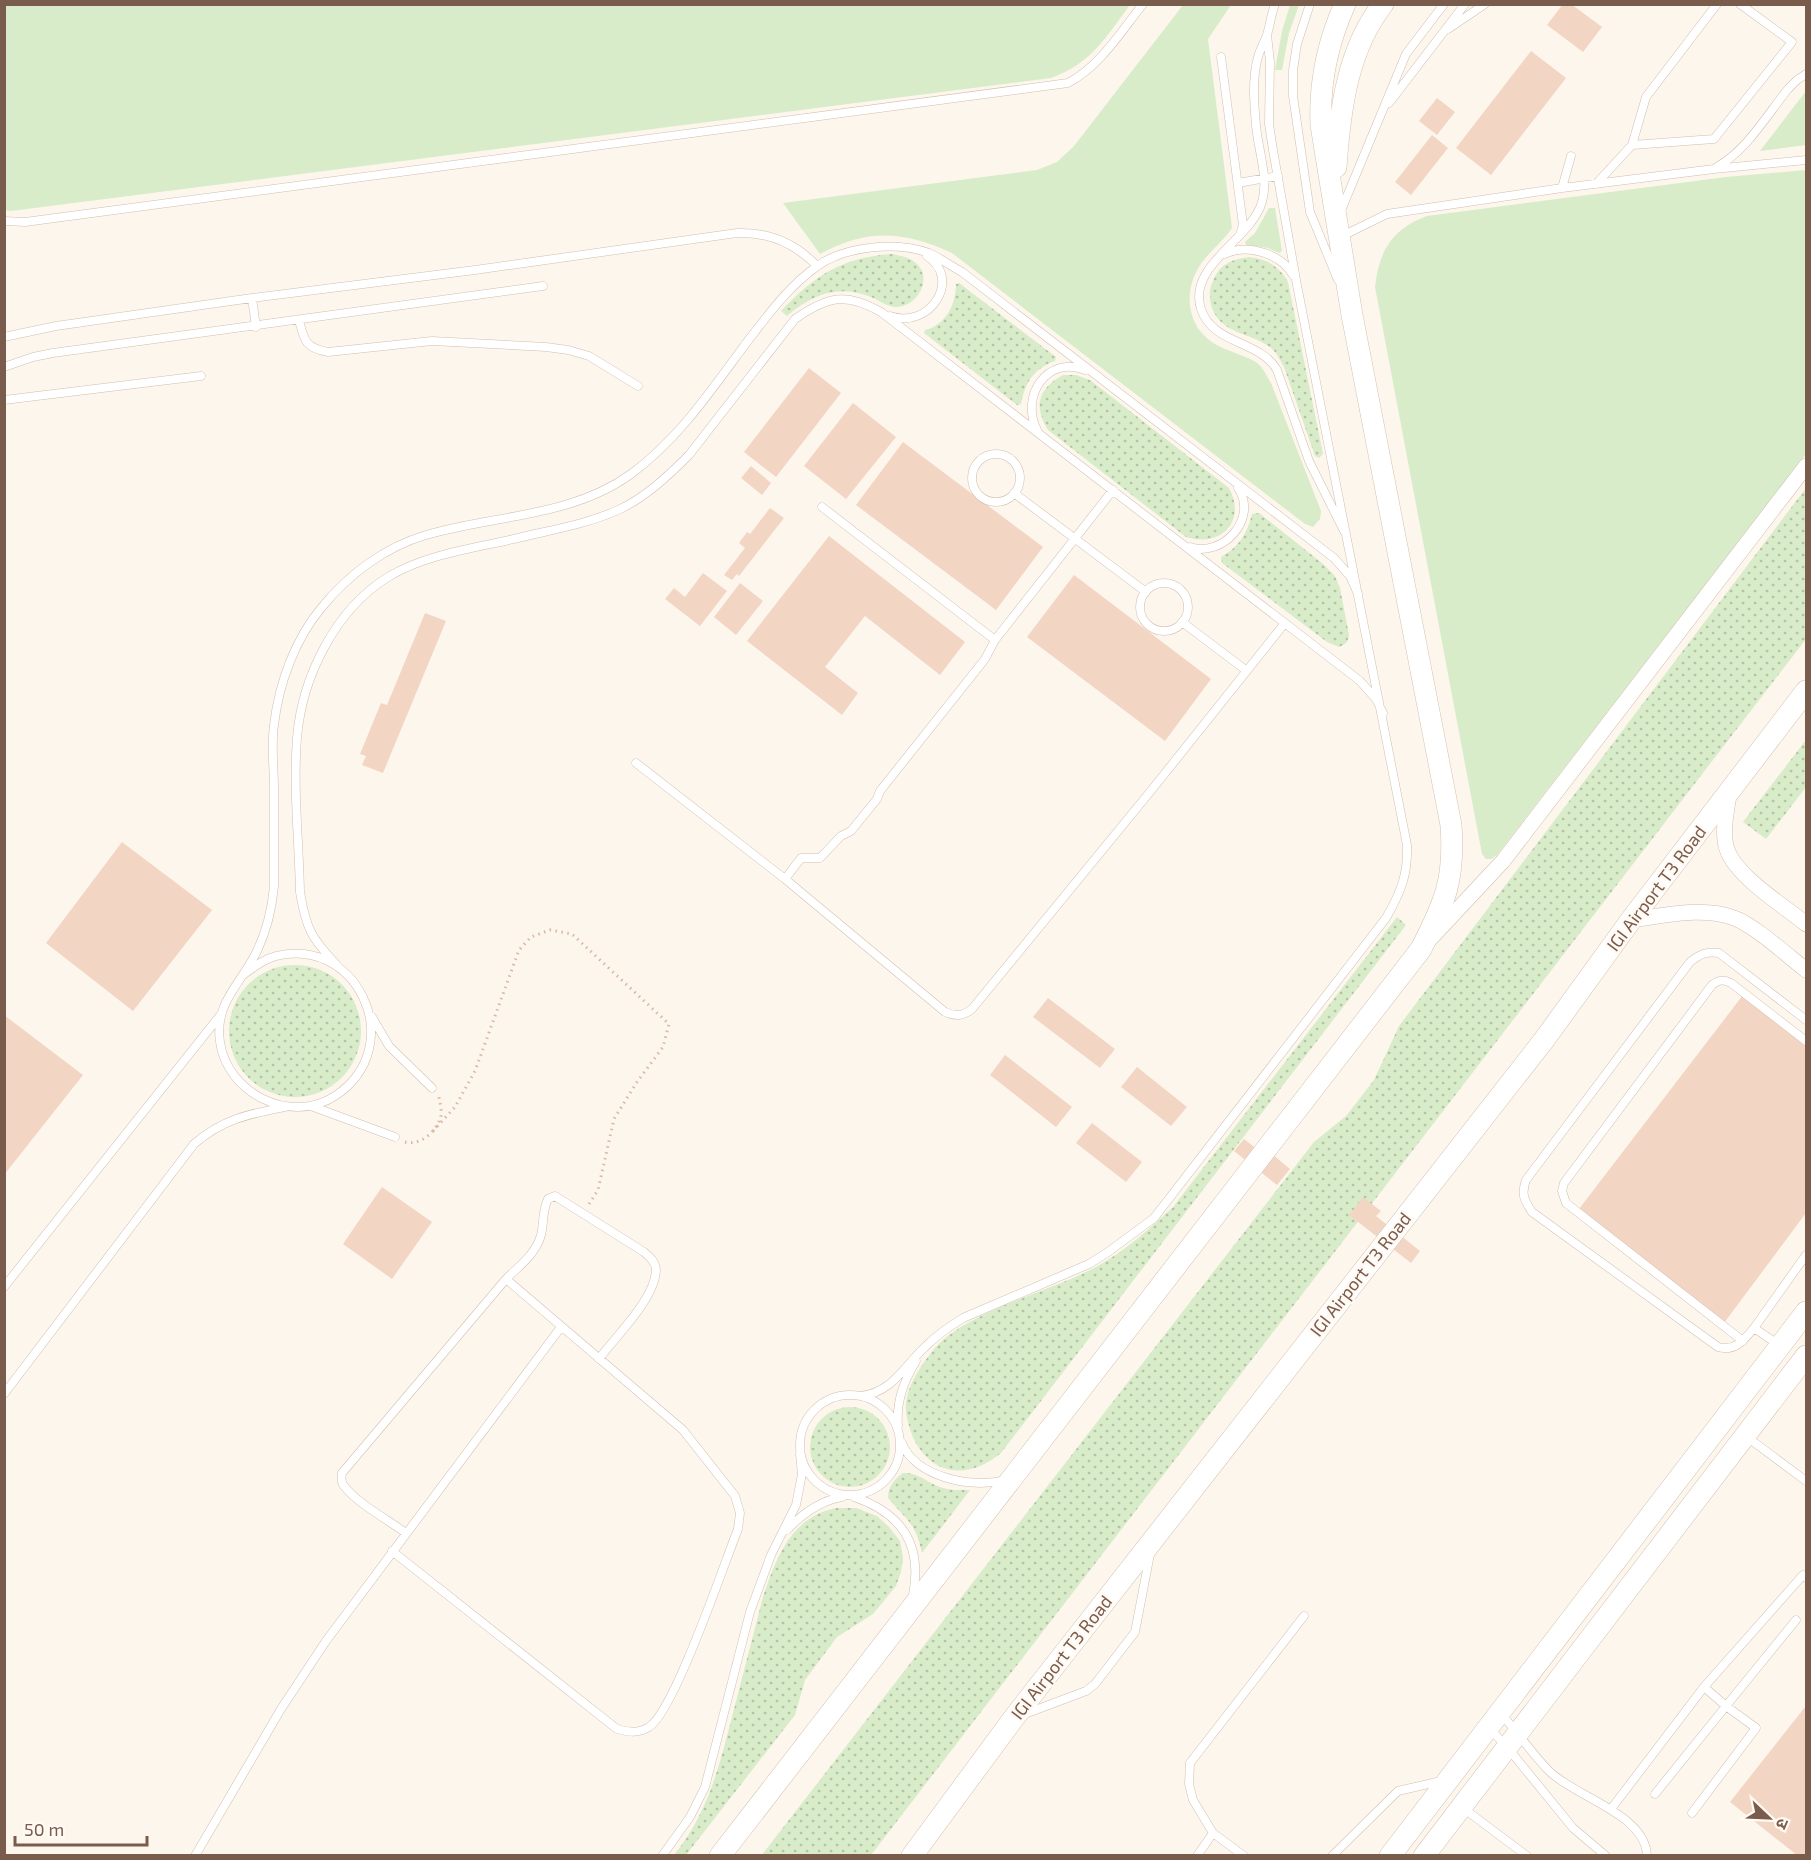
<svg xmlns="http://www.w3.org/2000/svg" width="1811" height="1860" font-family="'Exo 2','Noto Sans Devanagari',sans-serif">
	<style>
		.grass { fill: #d8ecc9 }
		.park { fill: url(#park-dots) }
		.building { fill: #f3d5c3 }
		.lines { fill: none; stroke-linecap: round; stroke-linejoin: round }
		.service-casing { stroke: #d1beb0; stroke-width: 9 }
		.minor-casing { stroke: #d1beb0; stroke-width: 16 }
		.secondary-casing { stroke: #d6c0b0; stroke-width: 22 }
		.path { stroke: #d9b8a5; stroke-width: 3; stroke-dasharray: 1.5 4.5; stroke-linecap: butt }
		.service { stroke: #fff; stroke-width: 8 }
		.minor { stroke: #fff; stroke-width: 15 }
		.secondary { stroke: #fff; stroke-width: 21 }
		.labels { text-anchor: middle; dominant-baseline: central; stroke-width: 5; stroke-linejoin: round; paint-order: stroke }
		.street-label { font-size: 18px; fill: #7a5c4d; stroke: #fffaf3 }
	</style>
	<defs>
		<pattern id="park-dots" width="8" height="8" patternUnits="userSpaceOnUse" patternTransform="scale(1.5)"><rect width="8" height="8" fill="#d8ecc9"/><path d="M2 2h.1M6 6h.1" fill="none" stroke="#b4c2a5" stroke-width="1.8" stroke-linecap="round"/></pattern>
	</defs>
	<rect width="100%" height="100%" fill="#fdf6ec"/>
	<path class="grass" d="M5 4H1130V5C1105 38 1092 63 1051 78L11 211 4 210Z
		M1183 5H1231L1208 39 1232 228C1223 242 1208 252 1199 267 1183 293 1187 327 1215 344 1227 351 1241 354 1254 361 1262 365 1266 375 1271 383L1321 511 1320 519 1313 527 1305 524 952 253C904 231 868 228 820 254L783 203 1037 170 1057 162 1074 146Z
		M1290 5H1299L1289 33 1282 70H1275L1282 31Z
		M1806 91V145L1760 151Z
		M1806 170V454L1497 855 1491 859H1486L1482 854 1375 287C1379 251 1392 229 1427 216L1726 177Z
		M1269 208H1275L1282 251 1279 253 1268 248 1246 245 1245 242 1255 233Z"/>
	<path class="park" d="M892 254C901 256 910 257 917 264 933 279 917 307 896 307 887 307 879 300 871 297 839 284 812 294 787 316L781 311C814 276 842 257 892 254Z
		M1249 257C1267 259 1279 266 1288 282L1323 454 1319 458 1315 456 1284 367C1280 360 1277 353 1271 348 1251 332 1222 335 1212 308 1209 299 1209 289 1213 281 1219 264 1233 259 1249 257Z
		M959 283 1056 357 1055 361C1033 369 1025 383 1021 404L1017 405 924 333 925 330C946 325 956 304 956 284Z
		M1063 375H1076L1090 380 1229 488C1247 521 1221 548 1186 537L1048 430C1033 405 1038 389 1063 375Z
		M1806 488V639L871 1855 761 1856 1314 1142 1346 1116 1374 1080 1399 1026Z
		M1259 513 1322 563 1335 576 1340 588 1349 635C1348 642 1346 644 1339 647L1327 642 1222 563 1221 557C1239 547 1247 534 1252 514Z
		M1806 740V787L1766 839 1743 822Z
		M1397 917 1406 925 1001 1453C969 1480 930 1477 912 1435 909 1426 905 1414 906 1404 908 1383 922 1364 935 1348 968 1311 1049 1292 1094 1268 1124 1252 1148 1230 1173 1207Z
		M229 1031a66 66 0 1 1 132 0a66 66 0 1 1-132 0Z
		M810 1447a40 40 0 1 1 80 0a40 40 0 1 1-80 0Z
		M903 1473C919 1472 927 1483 940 1487 950 1491 960 1490 970 1490L922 1553C915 1521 906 1520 888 1498 888 1487 894 1479 903 1473Z
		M836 1508H856L877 1516 889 1527 900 1541 903 1558 901 1572 896 1586 873 1614 837 1637 805 1680 795 1715 686 1855H674C709 1812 719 1766 733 1713 743 1674 753 1636 763 1597 776 1558 791 1517 836 1508Z"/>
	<path class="building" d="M1563 4H1571L1602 27 1583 52 1547 25Z
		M1531 51 1566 78 1491 175 1456 148Z
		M1437 98 1455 112 1437 135 1419 121Z
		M1432 135 1448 148 1411 195 1395 182Z
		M809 368 841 393 776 477 744 452Z
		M853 403 896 437 846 499 804 466Z
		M903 442 1043 547 996 610 856 505Z
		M751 466 771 483 762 495 741 478Z
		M770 508 784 518 739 576 737 574 732 580 724 575 745 548 739 543 747 532 750 534Z
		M829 536 965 642 940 675 865 616 825 667 858 693 842 715 747 641Z
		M703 573 727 591 700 626 665 599 674 588 685 597Z
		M1074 575 1211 679 1165 741 1027 637Z
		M740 583 763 601 736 635 714 617Z
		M425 613 446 621 383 773 362 765 366 756 360 754 381 703 387 705Z
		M122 842 212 910 133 1011 46 943Z
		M1743 995 1806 1044V1213L1724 1323 1579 1209Z
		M1048 998 1115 1049 1100 1068 1033 1017Z
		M4 1015 83 1075 4 1175Z
		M1005 1055 1072 1107 1056 1127 990 1075Z
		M1137 1067 1187 1107 1171 1126 1121 1087Z
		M1092 1123 1142 1162 1126 1182 1076 1143Z
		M1244 1139 1268 1158 1272 1154 1290 1169 1277 1185 1234 1151Z
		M382 1187 432 1222 392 1279 343 1244Z
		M1363 1197 1381 1211 1376 1216 1420 1251 1411 1263 1349 1215Z
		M1805 1707 1806 1708V1856H1798L1730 1802Z"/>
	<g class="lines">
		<g class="service-casing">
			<path id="service" d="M1275 4C1271 15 1270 25 1267 35 1264 43 1260 49 1258 57 1252 78 1254 104 1256 125 1258 150 1269 178 1262 202 1251 240 1187 265 1201 309 1213 345 1260 340 1277 370L1309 461 1344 531
				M1310 4 1297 44 1293 70V96L1310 212 1338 280
				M1448 29 1485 4
				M1221 57 1243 225 1240 235
				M1389 103 1465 4
				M1632 145 1714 139 1792 42 1740 4
				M1717 167C1747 150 1767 115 1788 89L1797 80 1806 74
				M1238 183 1278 176
				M1596 184 1632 145 1646 97 1717 4
				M1562 188 1571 156
				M1340 213 1406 54 1444 4
				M4 221 25 222 1068 83C1100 66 1120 33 1143 4
				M1340 237 1387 214 1562 188 1714 169 1806 160
				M1225 254C1248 243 1281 254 1293 275
				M252 298 256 327
				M890 316C931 330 962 278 927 256
				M299 320C304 340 305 348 328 352L432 341 546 347 568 350 589 356 638 386
				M4 337 56 326 252 298 475 270 737 233C768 232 795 243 817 266
				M4 367 33 357 53 353 543 286
				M4 400 201 376
				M1037 430C1020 396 1047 355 1085 370
				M972 478a24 24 0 1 1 48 0a24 24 0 1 1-48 0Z
				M1014 493 1146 592
				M822 507 995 640
				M1190 547C1222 558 1259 519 1238 488
				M1140 607a24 24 0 1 1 48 0a24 24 0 1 1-48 0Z
				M1182 622 1247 671
				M636 763 785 879 945 1012C956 1017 963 1016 972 1009L1154 787 1285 623
				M785 879 801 858H820L841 836 851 831 877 799 880 791 985 659 995 640 1113 490
				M336 964C311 938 306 928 300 892 299 841 293 788 297 738 302 677 335 610 388 577 426 554 475 548 518 538 551 530 587 524 618 510 645 498 669 475 689 455L795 319C828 296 846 292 881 312L1360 681 1376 699 1383 713
				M243 975C251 969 260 962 270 958 356 930 411 1046 335 1096 290 1125 227 1093 220 1042 214 1002 242 983 257 951 267 930 272 909 274 886 274 853 274 821 274 789 274 768 271 746 274 725 279 683 295 639 322 607 349 574 385 547 426 535 494 515 572 517 631 474 679 439 712 389 747 342 768 315 788 287 816 267 844 246 896 241 929 253 940 258 951 266 962 272L1334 558 1350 576 1358 594
				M372 1017 389 1046 432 1088
				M311 1106 395 1137
				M4 1287 222 1013
				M1754 1328 1806 1255
				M1743 1341 1566 1203 1562 1191 1564 1183 1712 985C1719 980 1723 979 1731 983L1806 1041
				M1779 1345 1754 1328C1744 1340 1735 1352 1718 1347L1532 1212C1524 1200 1521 1194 1526 1180L1690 962C1700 954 1707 951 1719 953L1806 1020
				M4 1394 194 1144C223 1119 249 1114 285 1107
				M800 1445a50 50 0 1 1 100 0a50 50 0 1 1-100 0Z
				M861 1396C893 1392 904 1366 926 1346 937 1335 950 1326 963 1318L1089 1264 1108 1252 1154 1218 1386 918C1401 892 1408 875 1407 845L1296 280 1273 150 1269 124 1270 62 1267 35
				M898 1426C896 1401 904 1381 916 1361
				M1747 1437 1806 1481
				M902 1443C915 1477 972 1489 1004 1480
				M854 1497C901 1513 923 1544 913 1595
				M787 1530C802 1514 819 1501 842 1497
				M406 1533C388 1520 357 1503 344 1486 341 1482 341 1478 342 1473L506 1279C519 1266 536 1254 541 1235 544 1223 542 1211 548 1199L555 1196 644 1252C650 1257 656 1262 656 1271 654 1300 616 1336 599 1359
				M392 1551 617 1729C629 1732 638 1734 649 1727 674 1712 724 1564 738 1529L740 1513 735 1496 683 1430 506 1279
				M1704 1687 1726 1706 1796 1620
				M1501 1714C1518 1732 1532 1754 1549 1771 1575 1797 1646 1814 1647 1856
				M1022 1715 1086 1691 1095 1684 1135 1632 1150 1554
				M1490 1729 1507 1747 1573 1828 1606 1856
				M1655 1794 1726 1706 1756 1728 1692 1813
				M1463 1808 1527 1856
				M1611 1809 1704 1687 1803 1575 1806 1578
				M195 1856 281 1709 326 1641 561 1327
				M662 1856 690 1817 705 1787 750 1612 771 1555 796 1505 802 1474 800 1454
				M1197 1856 1213 1833
				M1244 1856 1213 1833 1193 1800 1189 1784 1190 1763 1304 1616
				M1332 1856 1398 1791 1441 1781"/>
		</g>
		<g class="minor-casing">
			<path id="minor" d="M1729 794C1727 810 1722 829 1726 846 1733 875 1783 905 1806 924
				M1631 920C1664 916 1702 906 1734 918 1754 925 1788 956 1806 970
				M1431 938 1503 861 1806 466"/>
		</g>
		<g class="secondary-casing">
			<path id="secondary" d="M1336 167C1340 111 1347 50 1383 4
				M720 1856 1421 949C1445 902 1455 880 1451 825L1352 315 1321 125C1319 82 1327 44 1345 4
				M912 1856 1013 1719 1544 1040 1631 920 1806 691
				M1390 1856 1806 1312
				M1424 1856 1806 1356"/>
		</g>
		<path class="path" d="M433 1131 455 1107 475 1071 519 950 531 937 550 930 572 934 669 1024 663 1047 637 1082 614 1119 598 1190 589 1204
			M405 1142C421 1146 437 1131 441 1116 442 1111 440 1103 439 1097"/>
		<use href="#service" class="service"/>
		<use href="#minor" class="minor"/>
		<use href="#secondary" class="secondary"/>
	</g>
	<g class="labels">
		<g class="street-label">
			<text transform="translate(1656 888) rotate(-53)">IGI Airport T3 Road</text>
			<text transform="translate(1360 1274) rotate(-52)">IGI Airport T3 Road</text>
			<text transform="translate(1061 1657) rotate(-52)">IGI Airport T3 Road</text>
		</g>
	</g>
	<rect width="1811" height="1860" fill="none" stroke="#7a5c4d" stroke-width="12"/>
	<g transform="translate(1769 1818) rotate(113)" stroke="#fffaf3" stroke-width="4.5" paint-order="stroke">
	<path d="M0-4.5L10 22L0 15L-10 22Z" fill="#7a5c4d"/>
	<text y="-9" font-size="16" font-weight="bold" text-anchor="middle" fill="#7a5c4d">उ</text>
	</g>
	<path d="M15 1836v9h132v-9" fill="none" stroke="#7a5c4d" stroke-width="3"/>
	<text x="24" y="1836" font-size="18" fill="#7a5c4d" stroke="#fffaf3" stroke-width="4.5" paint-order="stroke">50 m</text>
</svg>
